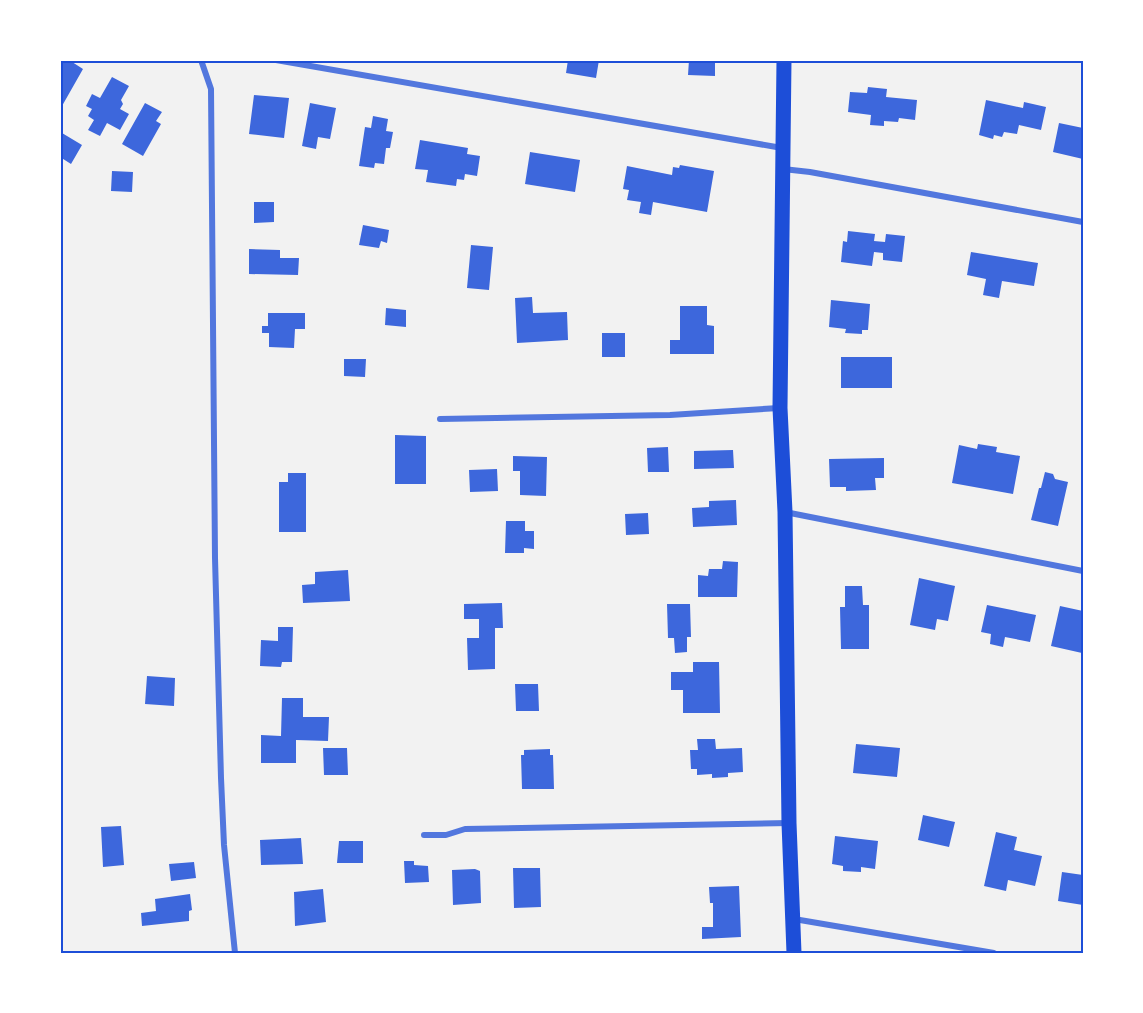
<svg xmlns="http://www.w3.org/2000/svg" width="1143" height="1013" font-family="Inter,sans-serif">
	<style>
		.building { fill: #3d67dc }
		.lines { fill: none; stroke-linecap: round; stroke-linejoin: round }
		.minor { stroke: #5277de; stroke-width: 6 }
		.primary { stroke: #1d4ed8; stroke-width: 15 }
		.neatline { fill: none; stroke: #1d4ed8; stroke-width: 2 }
	</style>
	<rect width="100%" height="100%" fill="#f2f2f2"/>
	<path class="building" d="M62 60H69L83 69 62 106 60 105V63Z
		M568 60H599L596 78 566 73Z
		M689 60H715V76L688 75Z
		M112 77 129 86 121 100 123 104 120 109 129 114 120 130 107 123 100 136 88 130 94 120 88 116 92 109 86 106 92 94 100 98Z
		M868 87 887 89 886 97 917 100 915 120 899 118 898 122 884 121V126L870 125 871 115 848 112 850 92 867 93Z
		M254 95 289 98 284 138 249 134Z
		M986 100 1023 108 1024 102 1046 107 1041 130 1019 125 1017 134 1004 132 1002 137 994 135 993 139 979 135Z
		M145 103 162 112 156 121 161 124 143 156 122 144Z
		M310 103 336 108 330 139 318 137 316 149 302 146Z
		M373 116 388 119 386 131 393 132 390 148H386L384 164 375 163 374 168 359 166 365 127 371 128Z
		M1059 123 1083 128V159L1053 152Z
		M62 133 82 145 71 164 60 157V137Z
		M420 140 468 148 467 154 480 156 477 176 465 174 464 180 457 179 456 186 426 182 428 170 415 169Z
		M530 152 580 160 575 192 525 184Z
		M680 165 714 171 707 212 653 202 651 215 639 213 641 202 627 200 629 190 623 189 627 166 672 175 673 167 679 168Z
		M112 171 133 172 132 192 111 191Z
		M254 202H274V222L254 223Z
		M363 225 389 230 387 243 381 241 379 248 359 245Z
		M848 231 875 234 874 241 885 242 886 234 905 236 902 262 883 260V253L874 252 872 266 841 262 843 241 847 242Z
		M471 245 493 247 489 290 467 288Z
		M249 249 280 250V258H299L298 275 249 274Z
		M971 252 1038 263 1034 286 1002 281 999 298 983 295 986 279 967 275Z
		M532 297 533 313 567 312 568 340 517 343 515 298Z
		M831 300 870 304 868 330H862V334L845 333 846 329 829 327Z
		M680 306H707V325L714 326V354H670V340H680Z
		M386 308 406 310V327L385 325Z
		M268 313H305V329H295L294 348 269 347V333H262V326H268Z
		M602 333H625V357H602Z
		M841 357H892V388H841Z
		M344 359H366L365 377 344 376Z
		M395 435 426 436V484H395Z
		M978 444 997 447 996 452 1020 456 1013 494 952 483 959 445 977 449Z
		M668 447 669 472H648L647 448Z
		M733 450 734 468 694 469V451Z
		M513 456 547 457 546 496 520 495V471H513Z
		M884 458V478H875L876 490 846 491V487H830L829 459Z
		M497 469 498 491 470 492 469 470Z
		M1045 472 1053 474 1055 479 1068 482 1058 526 1031 520 1039 488H1041Z
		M288 473H306V532H279V482H288Z
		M736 500 737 525 693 527 692 508 709 507V501Z
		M648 513 649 534 626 535 625 514Z
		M506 521H525V531H534V549L524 548V553H505Z
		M723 561 738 562 737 597H698V575L708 576 709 569H722Z
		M348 570 350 601 303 603 302 585 315 584V572Z
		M919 578 955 586 948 621 937 619 935 630 910 625Z
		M845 586H862L863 605H869V649H841L840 607H845Z
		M502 603 503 628H495V669L468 670 467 638H479V619H464V604Z
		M667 604H690L691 637H687V652L675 653 674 638H668Z
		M987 605 1036 615 1030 642 1005 637 1003 647 990 644 991 634 981 632Z
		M1060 606 1083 611 1082 653 1051 646Z
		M278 627H293L292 662H282L281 667 260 666 261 640 278 641Z
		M693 662H719L720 713H683V690H671V672H693Z
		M147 676 175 678 174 706 145 704Z
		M515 684H538L539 711H516Z
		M282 698H303V717H329L328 741 296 740V763H261V735L281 736Z
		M697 739H715L716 749 742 748 743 772 728 773V777L712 778V774L697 775V769H691L690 750H698Z
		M856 744 900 748 897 777 853 773Z
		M323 748H347L348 775H324Z
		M550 749V755H553L554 789H522L521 755H524V750Z
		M923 815 955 822 949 847 918 840Z
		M121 826 124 865 103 867 101 827Z
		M996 832 1017 837 1014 850 1042 856 1035 886 1008 880 1006 891 984 886Z
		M835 836 878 841 875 869 861 867V872L843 871V866L832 864Z
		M301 838 303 864 261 865 260 840Z
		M339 841H363V863H337Z
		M404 861H414V865L428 866 429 882 405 883Z
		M194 862 196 878 171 881 169 864Z
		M513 868H540L541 907 514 908Z
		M475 869 480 871 481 903 453 905 452 870Z
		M1062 872 1083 875V905L1058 901Z
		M739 886 741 937 702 939V927H713V903H710L709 887Z
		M323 889 326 922 295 926 294 892Z
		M190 894 192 910 189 911V921L142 926 141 913 156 911 155 899Z"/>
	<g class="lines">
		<path class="minor" d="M201 60 211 89 215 558 221 778 224 845 235 953
			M276 60 782 148
			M783 169 810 172 1083 222
			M440 419 670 415 779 408
			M785 512 1083 571
			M424 835H446L465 829 789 823
			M794 919 994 953"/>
		<path class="primary" d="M784 60 780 408 785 512 789 823 794 953"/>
	</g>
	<rect width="1143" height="1013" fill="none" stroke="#ffffff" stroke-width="123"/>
	<rect x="62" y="62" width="1020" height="890" class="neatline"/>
</svg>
